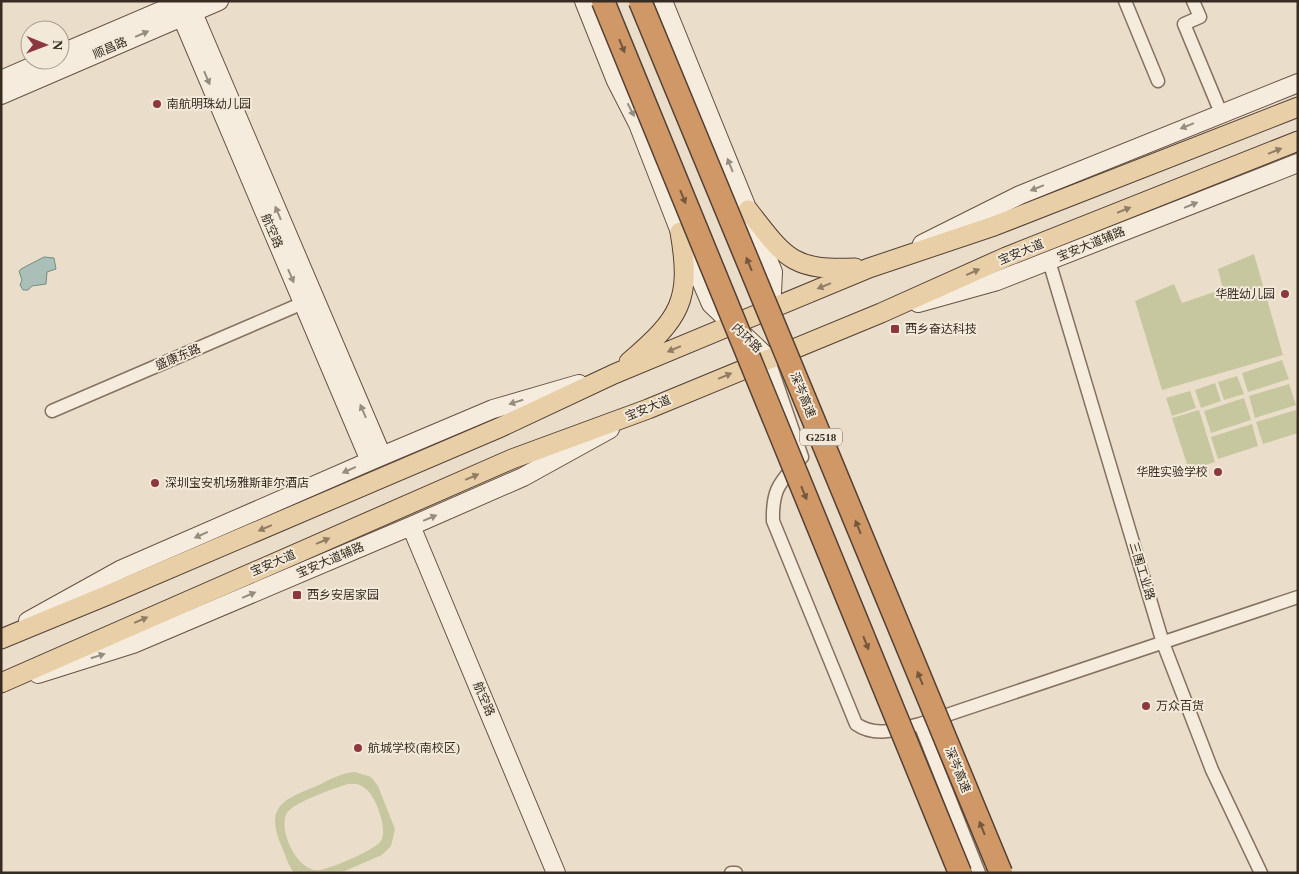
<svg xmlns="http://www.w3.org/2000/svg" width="1299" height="874" font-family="'Times New Roman','Noto Sans SC',serif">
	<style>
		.green { fill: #c6c79f; fill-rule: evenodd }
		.water { fill: #aabfb7; stroke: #718d84 }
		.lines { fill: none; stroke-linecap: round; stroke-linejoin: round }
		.street-casing { stroke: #857160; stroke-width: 15 }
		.secondary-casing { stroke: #675243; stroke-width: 20 }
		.primary-casing { stroke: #544034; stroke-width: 21 }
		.street { stroke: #f6ecdd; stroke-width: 12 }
		.secondary { stroke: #f6ecdd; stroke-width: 18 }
		.primary { stroke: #e8cfa7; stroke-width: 19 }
		.highway-bridge-casing { stroke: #544034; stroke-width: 25; stroke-linecap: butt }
		.highway-bridge { stroke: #cf9866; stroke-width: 22 }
		.oneway { fill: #968c80 }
		.oneway2 { fill: #74573d }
		.oneway3 { fill: #907d64 }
		.poi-dot { fill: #8d373e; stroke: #f2e9d9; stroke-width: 2 }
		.labels { text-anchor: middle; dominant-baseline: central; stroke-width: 4; stroke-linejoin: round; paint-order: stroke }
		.shield { fill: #f2e9d9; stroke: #6f6459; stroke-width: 1 }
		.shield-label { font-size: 11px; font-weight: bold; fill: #372b22 }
		.street-label { font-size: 12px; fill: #372b22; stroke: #f2e9d9 }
		.poi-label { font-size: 12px; fill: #372b22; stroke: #f2e9d9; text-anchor: start }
	</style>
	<rect width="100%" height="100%" fill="#eadeca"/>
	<path class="green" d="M1254 254 1283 355 1162 390 1135 301 1174 284 1182 303 1223 289 1218 269Z
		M1282 360 1289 379 1248 392 1242 373Z
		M1237 376 1244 394 1224 400 1218 382Z
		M1215 383 1221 401 1201 408 1195 390Z
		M1289 384 1296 405 1255 418 1249 396Z
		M1190 391 1196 408 1172 416 1166 398Z
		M1244 398 1251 420 1211 433 1204 411Z
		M1199 410 1215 462 1189 470 1172 418Z
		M1296 410 1298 433 1263 444 1256 422Z
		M1252 424 1258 446 1218 459 1211 437Z
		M355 772 371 777 378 786 395 829 391 846 382 855 340 873H294C288 865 285 854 281 845 264 804 286 799 319 785 330 779 342 773 355 772ZM348 784C355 783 361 784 366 789 376 797 388 829 381 841 375 850 332 868 320 870 298 874 277 829 287 813 294 802 335 788 348 784Z"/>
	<path class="water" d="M44 257 54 258 56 269 47 272 46 284 32 286 28 290H23L20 285 22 280 19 271 21 269Z"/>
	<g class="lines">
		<g class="street-casing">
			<path id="street" d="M1125 1 1158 81
				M1193 1 1200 17 1184 24 1221 113
				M1049 261 1163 643 1212 770 1261 873
				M768 358 802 457C781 482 772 487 773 521L856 724C876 738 898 729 920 724L1298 597
				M52 411 303 303
				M920 724 979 873
				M731 873H736"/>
		</g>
		<g class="secondary-casing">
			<path id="secondary" d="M175 1 370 461
				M188 1 382 456
				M584 1 616 81 638 124 680 232 711 304 768 358
				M663 1 773 272 771 313
				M60 54 184 1
				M1 80 47 60
				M1 95 219 1
				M922 244 1020 195 1298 83
				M918 303 997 281 1298 163
				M411 526 556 873
				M28 621 120 570 370 461 493 409 579 384
				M38 674 133 644 411 526 523 477 610 429"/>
		</g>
		<g class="primary-casing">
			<path id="primary" d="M748 210C785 257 791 271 855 268
				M629 362C680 318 692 301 680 232
				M1 639 103 597 501 427 614 374 869 268 994 226 1298 107
				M1 683 512 459 648 409 881 313 1006 257 1298 141"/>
		</g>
		<use href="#street" class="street"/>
		<use href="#secondary" class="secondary"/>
		<use href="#primary" class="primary"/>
		<g class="highway-bridge-casing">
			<path id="highway-bridge" d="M603 1 960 873
				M640 1 1001 873"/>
		</g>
		<use href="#highway-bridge" class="highway-bridge"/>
	</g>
	<defs><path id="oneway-solid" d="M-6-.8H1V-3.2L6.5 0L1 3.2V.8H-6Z" transform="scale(1.25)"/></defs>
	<g class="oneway">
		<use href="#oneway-solid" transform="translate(142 34) rotate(-23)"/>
		<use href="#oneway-solid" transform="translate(207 78) rotate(67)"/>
		<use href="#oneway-solid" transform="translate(631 110) rotate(63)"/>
		<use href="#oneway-solid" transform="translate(1187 126) rotate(158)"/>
		<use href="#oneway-solid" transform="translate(730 165) rotate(-112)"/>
		<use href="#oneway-solid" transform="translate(1037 188) rotate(158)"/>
		<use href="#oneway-solid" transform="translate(1191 205) rotate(-22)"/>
		<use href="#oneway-solid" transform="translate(278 213) rotate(-113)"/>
		<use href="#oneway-solid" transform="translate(291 276) rotate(67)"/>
		<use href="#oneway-solid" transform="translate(516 402) rotate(163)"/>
		<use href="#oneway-solid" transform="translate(363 411) rotate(-113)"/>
		<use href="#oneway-solid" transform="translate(349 470) rotate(156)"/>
		<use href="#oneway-solid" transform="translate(430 518) rotate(-23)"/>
		<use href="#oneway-solid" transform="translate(201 535) rotate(156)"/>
		<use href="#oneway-solid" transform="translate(249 595) rotate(-23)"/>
		<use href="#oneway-solid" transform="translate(98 656) rotate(-17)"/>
	</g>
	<g class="oneway2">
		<use href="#oneway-solid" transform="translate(622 46) rotate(68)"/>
		<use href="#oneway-solid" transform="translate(683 197) rotate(68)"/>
		<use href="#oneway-solid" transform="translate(749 264) rotate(-112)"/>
		<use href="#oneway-solid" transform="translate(804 493) rotate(68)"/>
		<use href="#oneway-solid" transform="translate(858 527) rotate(-112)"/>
		<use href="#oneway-solid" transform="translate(866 643) rotate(68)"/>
		<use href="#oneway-solid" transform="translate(920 678) rotate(-112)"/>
		<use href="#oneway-solid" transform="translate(982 828) rotate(-112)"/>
	</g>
	<g class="oneway3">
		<use href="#oneway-solid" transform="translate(1275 151) rotate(-22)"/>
		<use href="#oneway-solid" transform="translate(1124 210) rotate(-22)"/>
		<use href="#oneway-solid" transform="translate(973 272) rotate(-24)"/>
		<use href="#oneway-solid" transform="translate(824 286) rotate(158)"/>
		<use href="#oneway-solid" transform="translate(674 349) rotate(157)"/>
		<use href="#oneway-solid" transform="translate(725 376) rotate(-23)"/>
		<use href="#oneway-solid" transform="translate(472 477) rotate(-23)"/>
		<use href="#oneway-solid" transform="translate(265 528) rotate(157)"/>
		<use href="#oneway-solid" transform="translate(323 541) rotate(-23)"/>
		<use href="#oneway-solid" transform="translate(141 620) rotate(-23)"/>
	</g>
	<g class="poi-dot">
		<circle cx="157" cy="104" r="5"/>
		<circle cx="1285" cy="294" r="5"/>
		<rect x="890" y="324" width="10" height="10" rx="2.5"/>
		<circle cx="1218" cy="472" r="5"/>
		<circle cx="155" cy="483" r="5"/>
		<rect x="292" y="590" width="10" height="10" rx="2.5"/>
		<circle cx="1146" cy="706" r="5"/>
		<circle cx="358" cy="748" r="5"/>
	</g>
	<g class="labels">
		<rect class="shield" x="800" y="428.5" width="42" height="17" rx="4"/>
		<g class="shield-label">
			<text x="821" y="437">G2518</text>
		</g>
		<g class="street-label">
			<text transform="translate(110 48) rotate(-23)">顺昌路</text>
			<text transform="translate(272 231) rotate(67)">航空路</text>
			<text transform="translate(1091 244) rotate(-22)">宝安大道辅路</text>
			<text transform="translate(1021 252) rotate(-22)">宝安大道</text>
			<text transform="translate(747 338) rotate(44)">内环路</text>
			<text transform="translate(178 357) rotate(-23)">盛康东路</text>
			<text transform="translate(803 395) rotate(68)">深岑高速</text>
			<text transform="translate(648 408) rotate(-22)">宝安大道</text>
			<text transform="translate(330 560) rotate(-23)">宝安大道辅路</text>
			<text transform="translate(273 563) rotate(-23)">宝安大道</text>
			<text transform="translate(1142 571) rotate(73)">三围工业路</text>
			<text transform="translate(484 699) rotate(67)">航空路</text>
			<text transform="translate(958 770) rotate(68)">深岑高速</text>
		</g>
		<g class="poi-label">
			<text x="167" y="104">南航明珠幼儿园</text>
			<text x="1275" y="294" text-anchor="end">华胜幼儿园</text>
			<text x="905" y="329">西乡奋达科技</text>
			<text x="1208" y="472" text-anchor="end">华胜实验学校</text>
			<text x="165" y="483">深圳宝安机场雅斯菲尔酒店</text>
			<text x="307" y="595">西乡安居家园</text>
			<text x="1156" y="706">万众百货</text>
			<text x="368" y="748">航城学校(南校区)</text>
		</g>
	</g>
	<rect width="1299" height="874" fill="none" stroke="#372b22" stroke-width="5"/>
	<g transform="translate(45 45) rotate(91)"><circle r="24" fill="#f2e9d9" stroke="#a79d90"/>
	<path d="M0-4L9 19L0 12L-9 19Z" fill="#8d373e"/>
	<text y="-8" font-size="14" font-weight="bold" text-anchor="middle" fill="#372b22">N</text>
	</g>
</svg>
